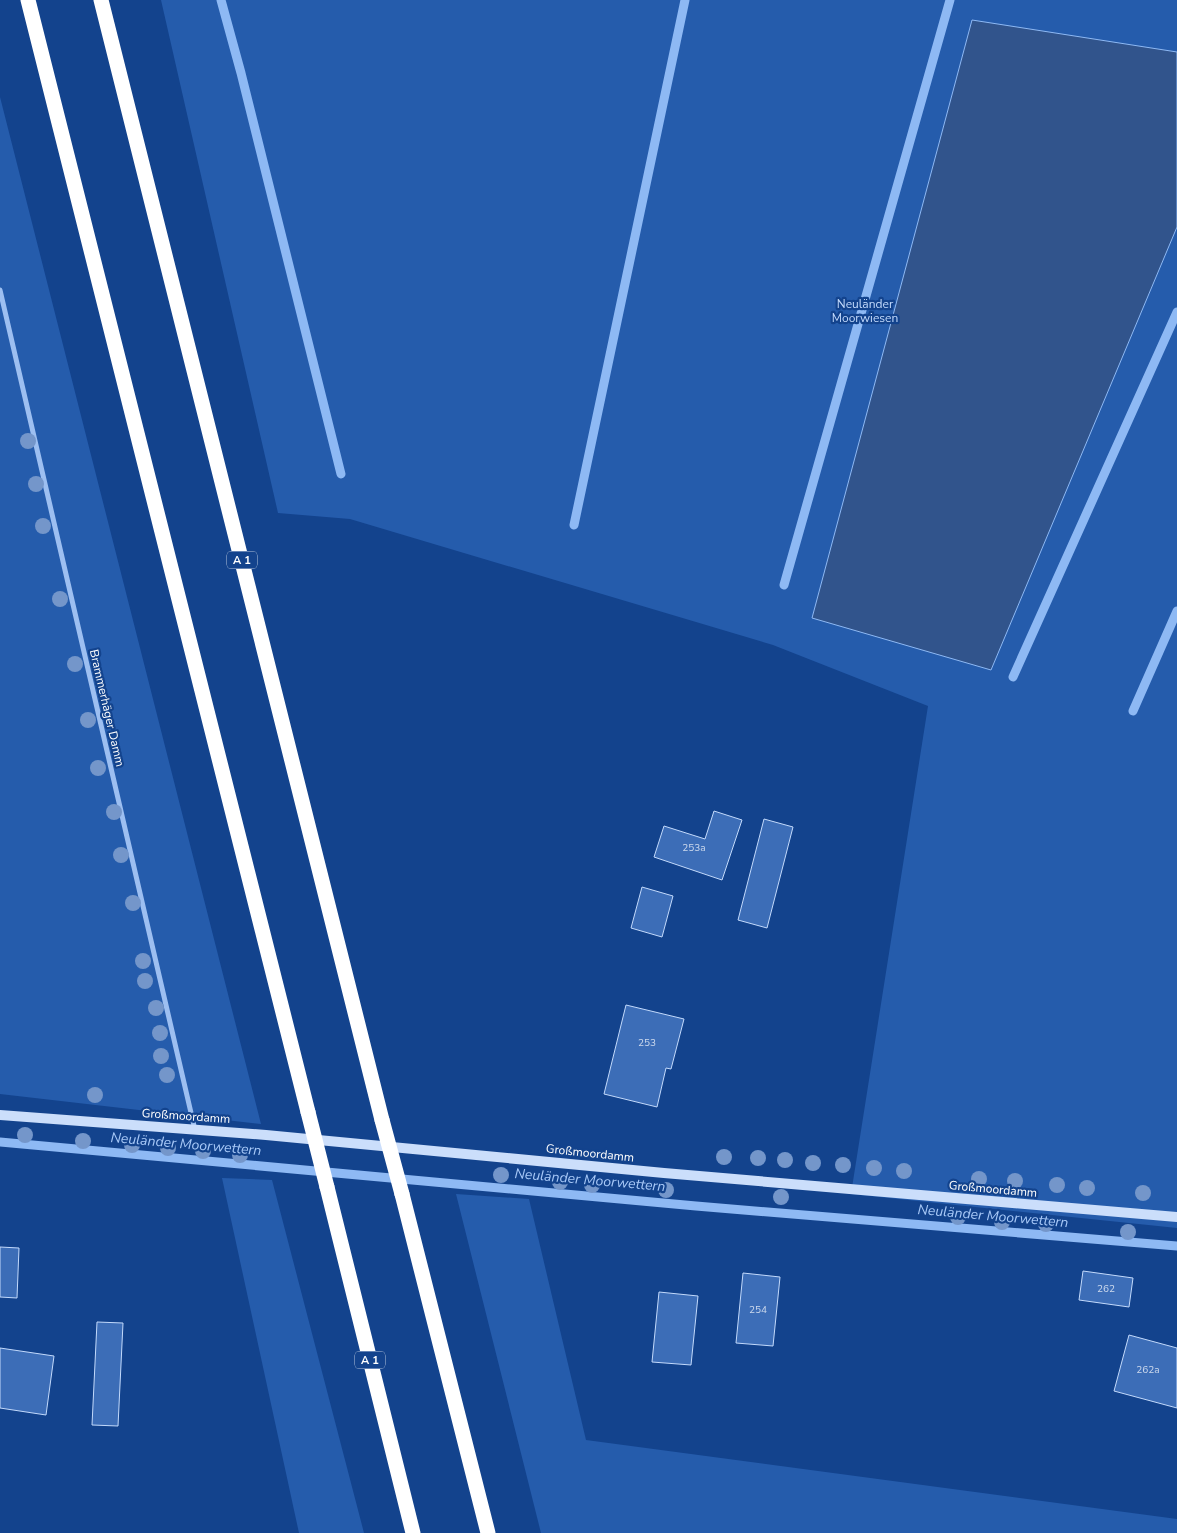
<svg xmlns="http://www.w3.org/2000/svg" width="1177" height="1533" font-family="'Nunito Sans',sans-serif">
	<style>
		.green { fill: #255cac }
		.water { fill: #31548c; stroke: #8eb9f4 }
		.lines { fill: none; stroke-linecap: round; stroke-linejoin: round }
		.stream { stroke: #8eb9f4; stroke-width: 9 }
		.building { fill: #3c6db7; stroke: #c3dafc }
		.street { stroke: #9dbff1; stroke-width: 5 }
		.secondary { stroke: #cbdefb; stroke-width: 10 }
		.highway { stroke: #fff; stroke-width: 15 }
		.highway-bridge { stroke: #fff; stroke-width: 15 }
		.tree { fill: #7496ca }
		.labels { text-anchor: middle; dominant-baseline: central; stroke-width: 4.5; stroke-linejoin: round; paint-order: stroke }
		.number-label { font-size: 10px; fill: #cedaed }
		.shield { fill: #13438d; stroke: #b8c7dd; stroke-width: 1 }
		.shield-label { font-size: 11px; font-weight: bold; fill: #fff }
		.park-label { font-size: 12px; fill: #c3dafc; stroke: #13438d }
		.street-label { font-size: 12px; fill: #fff; stroke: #13438d }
		.water-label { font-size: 14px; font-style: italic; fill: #a8c9f8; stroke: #13438d }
	</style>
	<rect width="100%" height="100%" fill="#13438d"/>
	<path class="green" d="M161 0H1177V1228L851 1194 928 706 773 645 350 519 278 513Z
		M0 97 261 1124 0 1094Z
		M222 1178 272 1180 364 1533H299Z
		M456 1194 529 1199 586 1440 1177 1519V1533H541Z"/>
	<path class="water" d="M972 20 1177 52V227L991 670 812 618Z"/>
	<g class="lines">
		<path class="stream" d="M221 0 241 73 341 474
			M574 525 685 0
			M784 585 950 0
			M1013 677 1177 312
			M1133 711 1177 611
			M0 1142 696 1206 1177 1246"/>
	</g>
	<path class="building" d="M714 811 742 820 722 880 654 857 664 826 705 839Z
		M764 819 793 827 767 928 738 920Z
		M642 887 673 896 662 937 631 928Z
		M626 1005 684 1019 671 1069 666 1068 657 1107 604 1094Z
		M0 1247 19 1248 17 1298 0 1297Z
		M1083 1271 1133 1278 1129 1307 1079 1300Z
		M743 1273 780 1277 773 1346 736 1343Z
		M659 1292 698 1296 691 1365 652 1362Z
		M97 1322 123 1323 118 1426 92 1425Z
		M1129 1335 1177 1348V1408L1114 1391Z
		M0 1348 54 1356 46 1415 0 1408Z"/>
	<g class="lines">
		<path class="street" d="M0 290 195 1130"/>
		<path class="secondary" d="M0 1115 266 1135 664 1173 1177 1217"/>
		<path class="highway" d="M28 0 308 1112
			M101 0 382 1120
			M327 1187 413 1533
			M402 1194 488 1533"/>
		<path class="highway-bridge" d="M308 1112 327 1187
			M382 1120 402 1194"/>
	</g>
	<g class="tree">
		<circle cx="28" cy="441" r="8"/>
		<circle cx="36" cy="484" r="8"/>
		<circle cx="43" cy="526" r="8"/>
		<circle cx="60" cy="599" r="8"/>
		<circle cx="75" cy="664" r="8"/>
		<circle cx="88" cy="720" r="8"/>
		<circle cx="98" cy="768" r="8"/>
		<circle cx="114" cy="812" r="8"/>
		<circle cx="121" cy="855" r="8"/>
		<circle cx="133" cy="903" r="8"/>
		<circle cx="143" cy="961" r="8"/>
		<circle cx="145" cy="981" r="8"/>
		<circle cx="156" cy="1008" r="8"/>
		<circle cx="160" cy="1033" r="8"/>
		<circle cx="161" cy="1056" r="8"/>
		<circle cx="167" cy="1075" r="8"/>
		<circle cx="95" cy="1095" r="8"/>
		<circle cx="25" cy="1135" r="8"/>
		<circle cx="83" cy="1141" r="8"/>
		<circle cx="132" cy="1145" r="8"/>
		<circle cx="168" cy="1148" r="8"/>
		<circle cx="203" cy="1151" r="8"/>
		<circle cx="240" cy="1155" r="8"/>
		<circle cx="724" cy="1157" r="8"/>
		<circle cx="758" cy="1158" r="8"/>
		<circle cx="785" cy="1160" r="8"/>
		<circle cx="813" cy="1163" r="8"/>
		<circle cx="843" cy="1165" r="8"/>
		<circle cx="874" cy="1168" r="8"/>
		<circle cx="904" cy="1171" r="8"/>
		<circle cx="501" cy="1175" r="8"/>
		<circle cx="979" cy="1179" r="8"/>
		<circle cx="1015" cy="1181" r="8"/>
		<circle cx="560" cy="1182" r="8"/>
		<circle cx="592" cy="1185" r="8"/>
		<circle cx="1057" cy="1185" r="8"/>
		<circle cx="1087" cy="1188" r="8"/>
		<circle cx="666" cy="1190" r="8"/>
		<circle cx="1143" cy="1193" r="8"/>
		<circle cx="781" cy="1197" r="8"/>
		<circle cx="958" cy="1217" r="8"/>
		<circle cx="1002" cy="1222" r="8"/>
		<circle cx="1046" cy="1224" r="8"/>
		<circle cx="1128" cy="1232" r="8"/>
	</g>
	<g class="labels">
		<g class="number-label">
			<text x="694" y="848">253a</text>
			<text x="647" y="1043">253</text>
			<text x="1106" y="1289">262</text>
			<text x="758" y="1310">254</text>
			<text x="1148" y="1370">262a</text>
		</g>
		<g class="shield">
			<rect x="227" y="551.5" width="30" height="17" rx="4"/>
			<rect x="355" y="1351.5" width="30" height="17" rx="4"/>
		</g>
		<g class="shield-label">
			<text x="242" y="560">A 1</text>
			<text x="370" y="1360">A 1</text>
		</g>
		<g class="park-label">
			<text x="865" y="304">Neuländer<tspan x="865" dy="14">Moorwiesen</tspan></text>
		</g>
		<g class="street-label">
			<text transform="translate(107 708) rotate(77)">Brammerhäger Damm</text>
			<text transform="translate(186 1116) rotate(4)">Großmoordamm</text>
			<text transform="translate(590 1153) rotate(6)">Großmoordamm</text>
			<text transform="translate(993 1189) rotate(5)">Großmoordamm</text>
		</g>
		<g class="water-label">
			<text transform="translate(186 1144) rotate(5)">Neuländer Moorwettern</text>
			<text transform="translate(590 1180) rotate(5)">Neuländer Moorwettern</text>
			<text transform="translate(993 1216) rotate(5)">Neuländer Moorwettern</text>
		</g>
	</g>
</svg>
